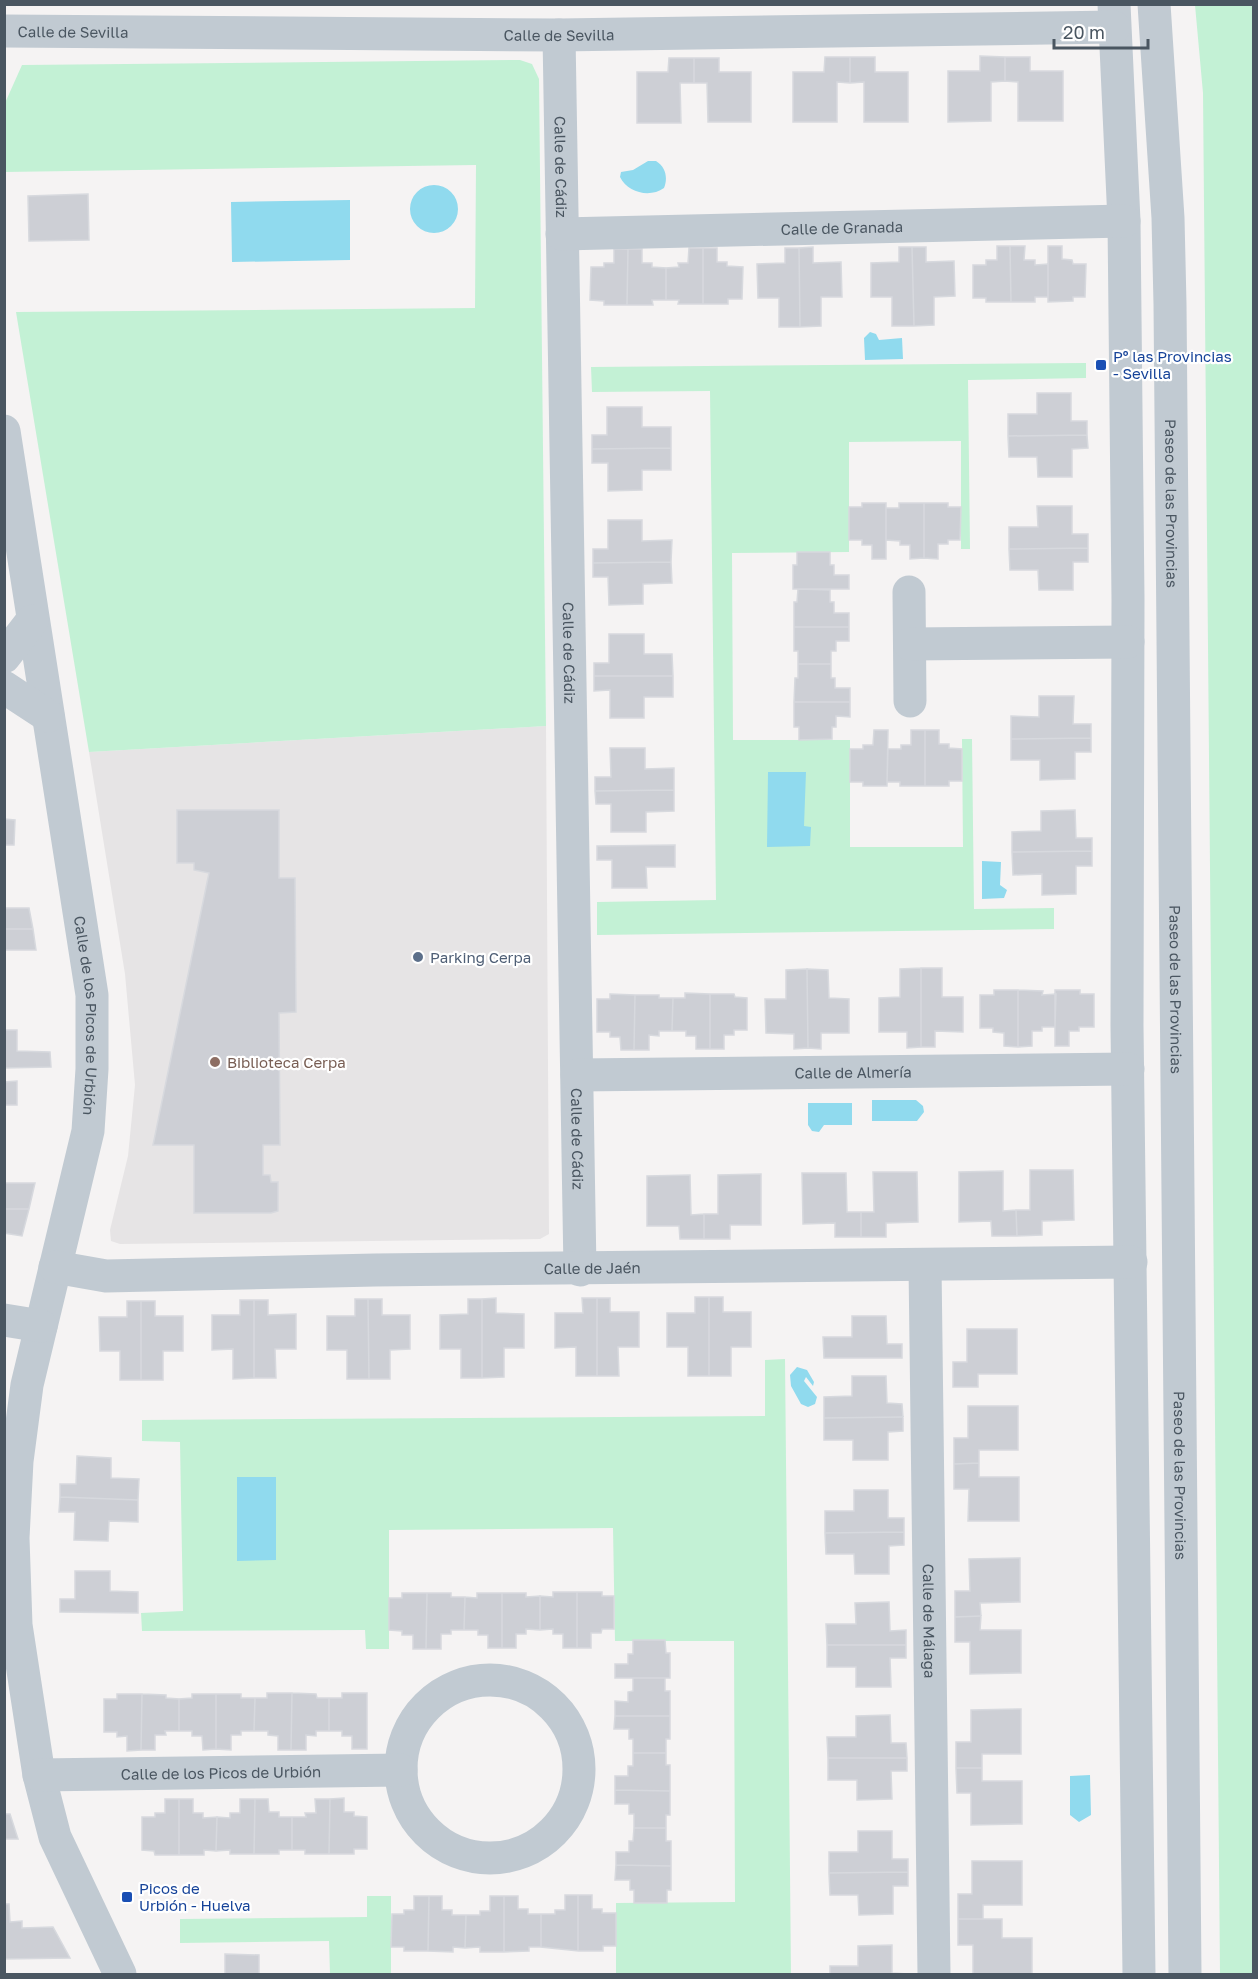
<svg xmlns="http://www.w3.org/2000/svg" width="1258" height="1979" font-family="'Golos Text',sans-serif">
	<style>
		.education { fill: #e6e4e5 }
		.green { fill: #c3f1d5 }
		.water { fill: #90daee }
		.building { fill: #cdcfd5; stroke: #d7d9de; stroke-width: 1.5 }
		.lines { fill: none; stroke-linecap: round; stroke-linejoin: round }
		.minor { stroke: #c1cad2; stroke-width: 33 }
		.transit-dot { fill: #1a4fb4; stroke: #fff; stroke-width: 2 }
		.service-dot { fill: #5c6f8a; stroke: #fff; stroke-width: 2 }
		.education-dot { fill: #8d6e63; stroke: #fff; stroke-width: 2 }
		.labels { text-anchor: middle; dominant-baseline: central; stroke-width: 4.5; stroke-linejoin: round; paint-order: stroke }
		.street-label { font-size: 15px; fill: #4a5661; stroke: #fff }
		.transit-label { font-size: 15px; fill: #164399; stroke: #fff; text-anchor: start }
		.service-label { font-size: 15px; fill: #4e5e75; stroke: #fff; text-anchor: start }
		.education-label { font-size: 15px; fill: #785e54; stroke: #fff; text-anchor: start }
	</style>
	<rect width="100%" height="100%" fill="#f5f3f3"/>
	<path class="education" d="M546 726 549 1234 540 1239 120 1244 111 1241 110 1230 128 1156 135 1085 125 974 89 752Z"/>
	<path class="green" d="M1195 5H1254L1253 1974H1220L1203 93Z
		M520 60 532 64 539 79 546 726 89 752 16 312 475 308 476 165 5 172V103L22 65Z
		M1086 363V378L968 380 970 549H961V441L849 442V552L732 553 733 740H850V847H963L962 739H972L974 909 1054 908V929L597 935V902L716 900 710 391 592 392 591 367Z
		M785 1359 791 1974H616V1903L735 1902 734 1641H615L613 1528 389 1530V1649H366L365 1630 142 1631 141 1613 183 1611 180 1442 142 1441V1420L765 1416V1360Z
		M367 1896H391V1974H330L329 1941 180 1943V1919L367 1917Z"/>
	<path class="water" d="M648 161H656C666 167 668 178 664 188 650 198 628 193 620 177L621 172 633 170Z
		M410 209a24 24 0 1 1 48 0a24 24 0 1 1-48 0Z
		M350 200V260L232 262 231 202Z
		M870 332 876 334 879 340 902 338 903 359 865 360 864 338Z
		M768 772H806L804 826 811 827 810 846 767 847Z
		M982 861 1001 862 1000 885 1007 890 1004 898 982 899Z
		M872 1100H916L923 1106 924 1112 917 1121H872Z
		M808 1103H852V1125H824L819 1132 812 1131 808 1125Z
		M797 1367 807 1370 814 1382 813 1386 806 1377 804 1381 817 1397 815 1404 808 1407 801 1404 791 1386 790 1375Z
		M237 1477H276V1560L237 1561Z
		M1090 1775 1091 1815 1079 1822 1070 1815V1776Z"/>
	<path class="building" d="M980 56 1005 57V81L991 82V121L948 122V71H980Z
		M825 57H850V83L837 82V122H793V72H824Z
		M850 57H875V72H908V122H864V82L850 83Z
		M1005 57H1030V71H1063V121H1018V82L1005 81Z
		M669 58H694V83H680L681 123H637V72H668Z
		M694 58H719V72H751V122H708L707 83H694Z
		M88 194 89 240 29 241 28 196Z
		M997 246H1010L1011 302H986V298H973V265H986V260H997Z
		M1010 246H1025L1024 260H1035V265L1048 264V297H1035V302H1011Z
		M1048 246H1062V259L1072 260 1073 264H1086L1085 297H1073V301L1048 302Z
		M813 247V263L841 262 842 297H821V326L800 327 799 248Z
		M899 247H912L914 326H892V297H871V263L899 262Z
		M912 247H926V262L954 261 955 296 934 297V325L914 326Z
		M689 248H703V304H678L679 300H666V268L679 267 678 263H688Z
		M703 248H717V262H727V266L743 267 742 299H728V304H703Z
		M785 248H799L800 327H779V298H758L757 264 785 263Z
		M614 249H628L627 305H604V301L590 300 591 267H604V263H614Z
		M628 249H642V263H652V267L666 268V300H652L653 305H627Z
		M1037 393H1071V421H1087V435L1008 436V414H1037Z
		M607 407H642V427H671V448L592 449V435H607Z
		M1087 435 1088 448 1072 449V477H1038L1037 457H1009L1008 436Z
		M671 448V470H642V490L608 491V463H592V449Z
		M862 503H886V559H872V545H862V540H849V507H862Z
		M899 503H924V558L910 559V545H900V541L886 540V508H899Z
		M924 503H948V507H961L960 540H948V544H938V559L924 558Z
		M1037 506H1072V534H1088V548L1009 549V527H1038Z
		M608 520H642V541L672 540 671 562 593 563V549H608Z
		M1088 548V562H1073V590H1039L1038 570H1010L1009 549Z
		M797 552H830V565H834V575H849V589H793V565H797Z
		M671 562 672 583 643 584V604L609 605 608 577H593V563Z
		M798 589 830 590V602H834V613H849V627H794V602H797Z
		M794 627H849V641H836V651H831V664H798V651H794Z
		M609 634H644V654H672L673 676H594V663H609Z
		M798 664H831V678H835V688H850V702H794L795 678H798Z
		M594 676H673V697H644V718H610V690L594 691Z
		M1039 696H1074L1073 724H1091V738L1011 739V716L1039 717Z
		M794 702H850V717L836 716V727H832V739L799 740V727H794Z
		M874 730H888L887 786H863V782H850V749H863V745H873Z
		M911 730H925V786H900V782H887L888 749H901V745H911Z
		M925 730H939V744H949V748L962 749V781H949V786H925Z
		M1091 738V752H1075V779L1040 780V760H1011V739Z
		M610 748H645V769L674 768V790L595 791V777H611Z
		M674 790V811L646 812V832H611V804H596L595 791Z
		M177 810H279V878H295L296 1012 279 1013 280 1145H263V1175H270L271 1182H278V1211L271 1213H194V1145H153L209 873 194 870V863H177Z
		M1075 810 1076 838H1092V851L1012 852V832L1041 831V811Z
		M4 819 15 820 14 845H4Z
		M675 845V867H646L647 888H612V860H597V846Z
		M1092 851V866H1076V894L1042 895V874L1013 875 1012 852Z
		M4 908H29L33 929H4Z
		M4 929H33L36 950H4Z
		M921 968V1047L907 1048V1032H879V998L900 997V969Z
		M921 968H942V997H963V1032L935 1031V1047H921Z
		M807 969 808 1048 794 1049V1034L766 1033 765 999H786V970Z
		M807 969 828 970 829 998 849 999V1033H821V1049L808 1048Z
		M994 990H1018V1047L1004 1046V1033L993 1032V1028H980V995H994Z
		M1018 990 1043 991 1042 995 1056 994 1055 1027H1042V1031H1032V1046L1018 1047Z
		M1055 990H1080V994H1094V1027H1079V1031H1069V1046H1055Z
		M685 993 710 994V1049H696V1036H686V1031H672L673 998H685Z
		M610 994 635 995 634 1050H621L620 1037H610V1032H597V999H610Z
		M710 994H734L735 997 747 998V1030H734V1035H724V1049H710Z
		M635 995H659V998H673L672 1031H659V1036L649 1035V1050H634Z
		M4 1030H17V1051L50 1052 51 1067 4 1068Z
		M17 1081V1105H5L4 1123V1082Z
		M1030 1170H1073L1074 1220 1042 1221V1235L1017 1236 1016 1210H1030Z
		M1003 1171V1211L1016 1210 1017 1236H992L991 1221 959 1222V1172Z
		M873 1172H917L918 1222 886 1223V1237H861V1212H874Z
		M802 1173H846L847 1212H861V1237H835V1223L803 1224Z
		M761 1174V1225H730V1239H704V1214H718V1175Z
		M690 1175 691 1215 704 1214V1239H680L679 1226H647V1176Z
		M4 1183H35L29 1209H4Z
		M4 1209H29L22 1236 4 1233Z
		M695 1297H709V1376H688V1347H667V1313H695Z
		M709 1297H723V1312H751V1347H731V1376H709Z
		M496 1298V1313L524 1314V1348H504V1377L482 1378V1299Z
		M582 1298H597V1376H576V1347L555 1348V1313H583Z
		M597 1298H610V1312H639V1347H618L619 1376H597Z
		M355 1299H368L369 1379H347V1350H327V1316H355Z
		M368 1299H382V1315H410V1349L390 1350V1379H369Z
		M468 1299H482V1378H461V1349H440V1315L468 1314Z
		M240 1300H254V1378L233 1379V1349L212 1350V1315H240Z
		M254 1300H268V1315L296 1314V1349H275L276 1378H254Z
		M127 1301H141V1380H120V1351H100L99 1317H127Z
		M141 1301H155V1316H183V1351H163V1380H141Z
		M852 1316H886L887 1344H902V1358H824L823 1337H852Z
		M967 1329H1017V1374H978V1387H953V1362H967Z
		M852 1376H886L887 1403 902 1404 903 1417 824 1418V1397L852 1396Z
		M968 1406H1018V1450H979V1463L954 1464V1438H968Z
		M903 1417V1431L888 1432V1460H853V1440H824V1418Z
		M77 1456 111 1458V1478L139 1479 138 1500 60 1497V1484H76Z
		M979 1463V1477H1019V1521H968L969 1489H954V1464Z
		M854 1490H888V1518H904V1532L825 1533V1511H854Z
		M60 1497 138 1500V1522L109 1521 108 1541 74 1540 75 1512H59Z
		M904 1532V1545L889 1546V1574H855L854 1554H826L825 1533Z
		M1020 1558V1602L980 1603 981 1616 955 1617V1591H970L969 1559Z
		M75 1571H110V1591L138 1592V1613L60 1612V1599H75Z
		M553 1592H577V1648H563V1634H553V1629L540 1630V1596L553 1597Z
		M577 1592H602V1596H614V1629H602L601 1633H591V1648H577Z
		M402 1593H427L426 1649H413V1635H402V1631L389 1630V1598H402Z
		M427 1593H451V1597H465L464 1630H451V1634H441V1649H426Z
		M477 1593H502V1648H488V1635H478V1630H464L465 1597 477 1598Z
		M502 1593H526V1597L540 1596V1630L526 1629V1634H516V1648H502Z
		M889 1602 890 1631 906 1630V1645H827L826 1624H856L855 1603Z
		M981 1616 980 1630H1021V1673L970 1674V1642H955V1617Z
		M633 1640H665L666 1653H670V1678H615V1664H628V1654H633Z
		M827 1645H906V1658H890L891 1687H856V1667H827Z
		M633 1678H665V1691H670V1716H615V1701L628 1702V1692L633 1691Z
		M267 1693H292L291 1750H278V1736L268 1735V1731H254L255 1698H267Z
		M292 1693 316 1694 317 1698H329V1731H316V1736L306 1735V1750H291Z
		M342 1693H367V1749H352V1736H342V1731H329V1698H342Z
		M117 1694H142L141 1750 127 1751V1736L117 1737V1732H104V1699H117Z
		M142 1694 166 1695V1698L179 1699V1731H165L166 1735H155V1750H141Z
		M192 1694H216V1749L203 1750 202 1736H192V1731H179V1699L192 1698Z
		M216 1694H241V1698H255L254 1731H241V1735H231V1750L216 1749Z
		M1021 1709V1754H982V1768H956V1742H971V1710Z
		M890 1715 891 1743H906L907 1758H828L827 1737H856V1716Z
		M615 1716H670V1739H666V1753H633V1739H629V1729H614Z
		M633 1753H666V1765H670V1791L615 1790V1776H628V1766H633Z
		M828 1758H907V1771H891L892 1799 857 1800V1780H828Z
		M956 1768H982V1781H1022V1824L971 1825V1793H957Z
		M615 1790 670 1791V1815H666V1828H634V1814H629V1804H615Z
		M344 1798V1812H354V1816L367 1817V1849H354V1854H329L330 1799Z
		M165 1799H179V1855H155L154 1851 142 1850V1817H155V1813H165Z
		M179 1799H193V1813H203V1818L217 1817 216 1851 204 1850V1855H179Z
		M240 1799H255L254 1854H230V1850L216 1851 217 1817 230 1818V1813H240Z
		M255 1799H268L269 1812H279V1817H292V1850H279V1854H254Z
		M315 1799H330L329 1854H305V1850H292V1817H306L305 1813H316Z
		M4 1814H10L18 1839H4Z
		M634 1828H666V1841H671V1866L616 1865V1852H629V1841H633Z
		M858 1831H892V1859H908V1872L829 1873V1852H858Z
		M972 1861H1022V1905H983V1919H958V1894H972Z
		M616 1865 671 1866V1890H667V1903H634V1890H630V1880H615Z
		M908 1872V1886H893V1914L859 1915 858 1895H830L829 1873Z
		M565 1895H578V1951L541 1947V1914H555V1910H565Z
		M578 1895H592V1909H602V1913H616V1946H603V1951H578Z
		M414 1896H429L428 1951H404V1947H391L392 1914H404V1910H414Z
		M429 1896H442V1910H452V1915H466L465 1948 453 1947V1952L428 1951Z
		M490 1896H504V1952H480V1947L465 1948 466 1915H480V1911H490Z
		M504 1896H518V1909H528V1914H541V1947H529V1951L504 1952Z
		M4 1904H9L10 1922 22 1921V1928L53 1927 70 1958 4 1959Z
		M958 1919H1002V1938H1032V1974H973V1945H958Z
		M892 1945V1973L908 1974H830V1966H858V1946Z
		M225 1954 259 1955V1974H225Z"/>
	<g class="lines">
		<g class="minor">
			<path d="M1114 4 1124 221 1128 599 1127 1026 1139 1974"/>
			<path id="s1" d="M1154 4 1168 218 1170 304 1185 1974"/>
			<path id="s2" d="M4 31 559 35 1114 27"/>
			<path id="s3" d="M559 35 580 1270"/>
			<path id="s4" d="M562 234 1124 221"/>
			<path id="s5" d="M4 431 92 995V1069L88 1131 27 1385 17 1461 13 1538 16 1625 39 1775 55 1837 120 1974"/>
			<path d="M909 592 910 701"/>
			<path d="M910 644 1128 642"/>
			<path d="M4 657 32 621"/>
			<path d="M4 687 48 716"/>
			<path id="s6" d="M577 1075 1128 1069"/>
			<path id="s7" d="M925 1265 934 1974"/>
			<path id="s8" d="M55 1267 106 1276 375 1270 1131 1262"/>
			<path d="M4 1320 41 1326"/>
			<circle cx="490" cy="1769" r="89"/>
			<path id="s9" d="M39 1775 401 1770"/>
		</g>
	</g>
	<g class="transit-dot">
		<rect x="1095" y="359" width="12" height="12" rx="3"/>
		<rect x="121" y="1891" width="12" height="12" rx="3"/>
	</g>
	<circle class="service-dot" cx="418" cy="957" r="6"/>
	<circle class="education-dot" cx="215" cy="1062" r="6"/>
	<g class="labels">
		<g class="street-label">
			<text stroke="none"><textPath href="#s2" startOffset="69">Calle de Sevilla</textPath></text>
			<text stroke="none"><textPath href="#s2" startOffset="555">Calle de Sevilla</textPath></text>
			<text stroke="none"><textPath href="#s3" startOffset="132">Calle de Cádiz</textPath></text>
			<text stroke="none"><textPath href="#s4" startOffset="280">Calle de Granada</textPath></text>
			<text stroke="none"><textPath href="#s1" startOffset="500">Paseo de las Provincias</textPath></text>
			<text stroke="none"><textPath href="#s3" startOffset="618">Calle de Cádiz</textPath></text>
			<text stroke="none"><textPath href="#s1" startOffset="986">Paseo de las Provincias</textPath></text>
			<text stroke="none"><textPath href="#s5" startOffset="591">Calle de los Picos de Urbión</textPath></text>
			<text stroke="none"><textPath href="#s6" startOffset="276">Calle de Almería</textPath></text>
			<text stroke="none"><textPath href="#s3" startOffset="1104">Calle de Cádiz</textPath></text>
			<text stroke="none"><textPath href="#s8" startOffset="538">Calle de Jaén</textPath></text>
			<text stroke="none"><textPath href="#s1" startOffset="1472">Paseo de las Provincias</textPath></text>
			<text stroke="none"><textPath href="#s7" startOffset="356">Calle de Málaga</textPath></text>
			<text stroke="none"><textPath href="#s9" startOffset="182">Calle de los Picos de Urbión</textPath></text>
		</g>
		<g class="transit-label">
			<text x="1113" y="356">Pº las Provincias<tspan x="1113" dy="17">- Sevilla</tspan></text>
			<text x="139" y="1888">Picos de<tspan x="139" dy="17">Urbión - Huelva</tspan></text>
		</g>
		<g class="service-label">
			<text x="430" y="957">Parking Cerpa</text>
		</g>
		<g class="education-label">
			<text x="227" y="1062">Biblioteca Cerpa</text>
		</g>
	</g>
	<rect width="1258" height="1979" fill="none" stroke="#4a5661" stroke-width="12"/>
	<path d="M1054 39v9h94v-9" fill="none" stroke="#4a5661" stroke-width="3"/>
	<text x="1063" y="39" font-size="18" fill="#4a5661" stroke="#ffffff" stroke-width="4.5" paint-order="stroke">20 m</text>
</svg>
